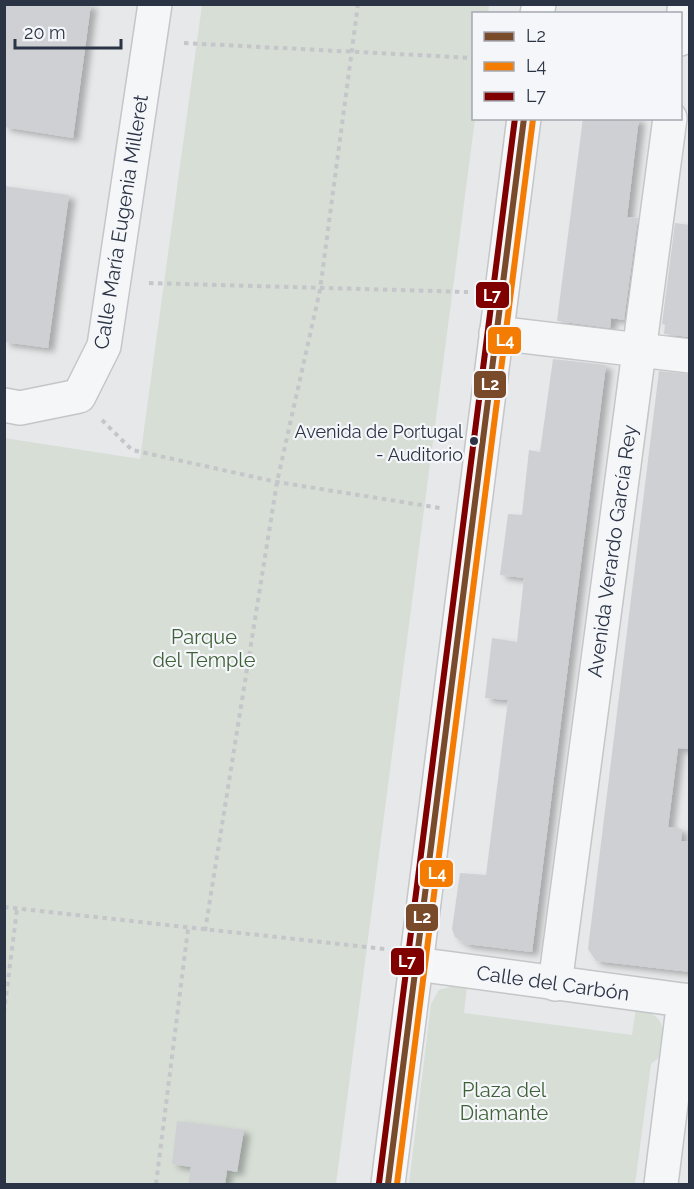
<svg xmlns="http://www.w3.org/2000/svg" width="694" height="1189" font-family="Raleway,sans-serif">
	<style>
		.green { fill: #d6ded6 }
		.building { fill: #ced0d3; filter: url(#shadow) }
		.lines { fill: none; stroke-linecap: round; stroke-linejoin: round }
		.minor-casing { stroke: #c4c6c8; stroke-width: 36 }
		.secondary-casing { stroke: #c4c6c8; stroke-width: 36 }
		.path { stroke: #c5c6ca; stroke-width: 4; stroke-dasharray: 4.5 4.5; stroke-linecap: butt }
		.minor { stroke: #f5f6f7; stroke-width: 33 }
		.secondary { stroke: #f8f8f8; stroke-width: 33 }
		.bus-1-casing { stroke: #f4f6f9; stroke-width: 10 }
		.bus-2-casing { stroke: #f4f6f9; stroke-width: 10 }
		.bus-3-casing { stroke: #f4f6f9; stroke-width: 10 }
		.bus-1 { stroke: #7a4b2a; stroke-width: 6 }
		.bus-2 { stroke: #f47c03; stroke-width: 6 }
		.bus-3 { stroke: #800000; stroke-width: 6 }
		.bus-dot { fill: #2b3445; stroke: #f4f6f9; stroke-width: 2 }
		.labels { text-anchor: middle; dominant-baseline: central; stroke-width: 4.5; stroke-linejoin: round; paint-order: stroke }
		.bus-label { font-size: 18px; fill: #2b3445; stroke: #f4f6f9; text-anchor: end }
		.street-label { font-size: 20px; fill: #2b3445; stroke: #f4f6f9 }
		.park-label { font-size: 20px; fill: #3f6138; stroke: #f4f6f9 }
		.line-badge { stroke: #f4f6f9; stroke-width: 2 }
		.badge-label { font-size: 16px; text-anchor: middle; font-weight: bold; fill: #fff }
	</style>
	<defs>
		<filter id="shadow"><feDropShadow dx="6" dy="4" stdDeviation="3" flood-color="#0004"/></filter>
	</defs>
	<rect width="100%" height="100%" fill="#e6e8ea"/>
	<path class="green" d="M202 5H489L488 13 474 14 475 119 336 1184H5L4 438 140 459Z
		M456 985 467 986 464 1013 632 1035 636 1008C666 1016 665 1027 661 1056L651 1064 635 1184H409L431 1004 439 990Z"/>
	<path class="building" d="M4 4H91L73 138 4 127Z
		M583 118H639L627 217 638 218 624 320 611 318 610 328 557 321Z
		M4 186 69 195 48 348 4 342Z
		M675 223 690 225V337L664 334 665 325 662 324Z
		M553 359 606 365 532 952 466 944 455 937 452 929 460 873 486 875 508 700 485 698 492 638 517 642 524 578 500 575 508 514 522 515 529 450 540 452Z
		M659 371 690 374V749L678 748 668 827 682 829 681 841 689 842 690 972 596 961 588 949Z
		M177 1121 244 1130 237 1172 227 1170 225 1185H188L191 1167 172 1164Z"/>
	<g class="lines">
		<g class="minor-casing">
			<path id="minor" d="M680 39 685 4
				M496 333 690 356
				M4 405 20 408 79 396 104 346 155 4
				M416 964 690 1001
				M555 984 670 118
				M661 1184 684 1000"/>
		</g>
		<g class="secondary-casing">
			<path id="secondary" d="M537 14 539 4
				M388 1184 524 118"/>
		</g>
		<path class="path" d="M184 43 474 58
			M149 283 468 292
			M102 420 132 450 277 482 440 508
			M4 907 385 949
			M205 931 277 482 320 290 358 4
			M4 1013 17 909
			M156 1184 188 929"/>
		<use href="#minor" class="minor"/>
		<use href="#secondary" class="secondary"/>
		<g class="bus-1-casing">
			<path id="bus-1" d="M388 1184 524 118"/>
		</g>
		<g class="bus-2-casing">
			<path id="bus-2" d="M397 1184 533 119"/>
		</g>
		<g class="bus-3-casing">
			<path id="bus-3" d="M379 1183 515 118"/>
		</g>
		<use href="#bus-1" class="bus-1"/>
		<use href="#bus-2" class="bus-2"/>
		<use href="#bus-3" class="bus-3"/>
	</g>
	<circle class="bus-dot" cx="474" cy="441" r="5"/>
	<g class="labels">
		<g class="bus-label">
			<text x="463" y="431">Avenida de Portugal<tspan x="463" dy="23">- Auditorio</tspan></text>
		</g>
		<g class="street-label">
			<text transform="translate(121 222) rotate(-81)">Calle María Eugenia Milleret</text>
			<text transform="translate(612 551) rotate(-82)">Avenida Verardo García Rey</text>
			<text transform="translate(553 983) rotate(8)">Calle del Carbón</text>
		</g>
		<g class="park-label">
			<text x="204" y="637">Parque<tspan x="204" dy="23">del Temple</tspan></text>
			<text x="504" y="1090">Plaza del<tspan x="504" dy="23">Diamante</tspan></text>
		</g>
	</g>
	<g class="line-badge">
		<rect x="475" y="281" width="35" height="28" rx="6" fill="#800000"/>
		<rect x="487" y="326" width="35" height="29" rx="6" fill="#f47c03"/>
		<rect x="473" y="370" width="34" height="29" rx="6" fill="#7a4b2a"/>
		<rect x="419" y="859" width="35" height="29" rx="6" fill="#f47c03"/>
		<rect x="405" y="903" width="34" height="29" rx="6" fill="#7a4b2a"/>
		<rect x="390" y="947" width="35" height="29" rx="6" fill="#800000"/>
	</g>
	<g class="badge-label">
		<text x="492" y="301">L7</text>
		<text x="505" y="346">L4</text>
		<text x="490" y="390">L2</text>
		<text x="437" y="879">L4</text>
		<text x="422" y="923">L2</text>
		<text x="407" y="967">L7</text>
	</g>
	<rect width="694" height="1189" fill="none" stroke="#2b3445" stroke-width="12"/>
	<rect x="472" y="12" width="210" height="108" fill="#f4f6f9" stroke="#a4a8b1" stroke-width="1.5"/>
	<rect x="484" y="32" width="30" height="9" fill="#7a4b2a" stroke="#a4a8b1" stroke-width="1.5"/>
	<text x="526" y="42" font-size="18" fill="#2b3445">L2</text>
	<rect x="484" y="62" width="30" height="9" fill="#f47c03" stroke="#a4a8b1" stroke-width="1.5"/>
	<text x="526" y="72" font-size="18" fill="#2b3445">L4</text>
	<rect x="484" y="92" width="30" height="9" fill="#800000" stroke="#a4a8b1" stroke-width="1.5"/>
	<text x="526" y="102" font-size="18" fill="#2b3445">L7</text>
	<path d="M15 39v9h106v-9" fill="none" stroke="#2b3445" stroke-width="3"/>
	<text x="24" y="39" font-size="18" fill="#2b3445" stroke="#f4f6f9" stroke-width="4.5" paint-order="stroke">20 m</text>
</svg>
